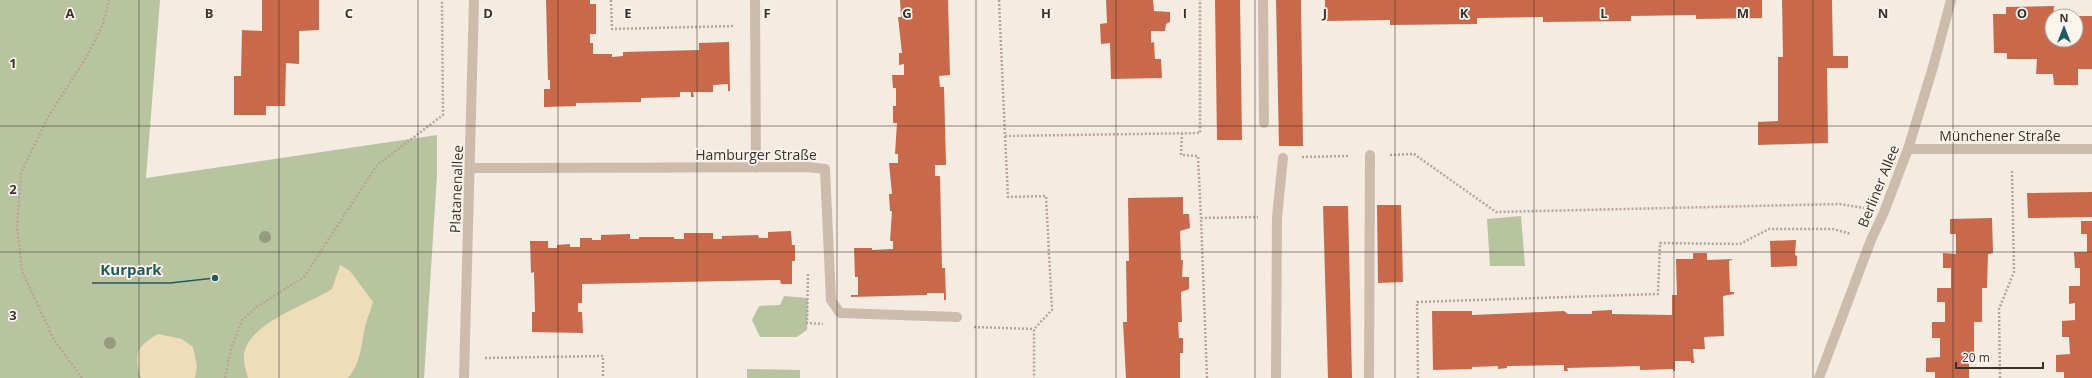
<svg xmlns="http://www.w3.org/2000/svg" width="2092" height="378" font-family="'Open Sans',sans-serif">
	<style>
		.green { fill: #b8c4a0 }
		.sand { fill: #efdcb8 }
		.building { fill: #c8694b }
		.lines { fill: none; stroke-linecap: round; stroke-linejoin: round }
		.path { stroke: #b9a596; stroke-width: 2.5; stroke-dasharray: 2 2; stroke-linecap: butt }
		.minor { stroke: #cdbbac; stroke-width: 10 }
		.tree { fill: #969b7f }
		.grid { fill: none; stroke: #3b302b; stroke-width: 1; stroke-opacity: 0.55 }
		.labels { text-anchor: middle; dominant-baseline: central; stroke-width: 3.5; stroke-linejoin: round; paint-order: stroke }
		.street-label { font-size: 14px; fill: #3b302b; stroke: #fbf5ee }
		.grid-label { font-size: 13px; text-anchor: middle; font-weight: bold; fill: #3b302b; stroke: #fbf5ee; stroke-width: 3.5; stroke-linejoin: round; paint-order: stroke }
		.leader { fill: none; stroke: #1f5a5e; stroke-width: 1.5 }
		.callout-dot { fill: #1f5a5e; stroke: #fbf5ee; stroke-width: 1.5 }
		.callout-label { font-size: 15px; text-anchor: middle; font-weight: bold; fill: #1f5a5e; stroke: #fbf5ee; stroke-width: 3.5; stroke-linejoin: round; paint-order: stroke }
	</style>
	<rect width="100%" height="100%" fill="#f4ebe1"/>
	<path class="green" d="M0 0H160L146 178 437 135V175L424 378H0Z
		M1521 216 1525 266H1490L1487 219Z
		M784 296 808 298 807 330 797 337H760L752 320 759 306 780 305Z
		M747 369 800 370V378H747Z"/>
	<path class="sand" d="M340 265 350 271 373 302C371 309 368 316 366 323 361 342 362 362 348 378H248C245 367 241 355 247 345 261 319 308 304 332 289Z
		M158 334 182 339 193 347 197 366 195 378H141C133 354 137 346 158 334Z"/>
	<path class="building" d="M262 0H319V30L299 31V64L286 63 285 106H266V115H234V76H241L242 30 262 31Z
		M546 0H590V4H596V34H590V43H593V54H612V57L623 56V52L699 50V43L729 42 730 91H728V84L713 85V92H693L694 97H691V92H680V97L641 98V102L576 103V106L544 107V89H550V80H548Z
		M900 0H948L950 75 939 76 940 87H944L946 165H935V176H940L942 268H945L946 300H944V293H927V295L851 297V295H858V277H855L854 248H872V250L893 249V241H890L892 211H890L889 194H892L889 163H898V154H895L897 123H893V106H896V88H893L892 75H904V64L899 65V53H902L898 17H901Z
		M1106 0H1153L1154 11 1170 12V22L1166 24 1165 31H1151V43L1154 42 1155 59H1161L1162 78 1111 79 1110 43 1101 44 1100 24 1107 23Z
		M1215 0H1240L1242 140H1217Z
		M1276 0H1301L1303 146H1279Z
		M1325 0H1762V18L1696 19V15L1631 16V21L1543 22V17L1477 18V24L1390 25V20L1325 21Z
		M1782 0H1832L1833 56H1848V68H1827L1828 143 1758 145V122L1778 121V57H1783Z
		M2054 6 2052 40H2076V16H2092V69H2078V85H2054L2053 74H2036L2037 59H2007V53H1994L1993 14H2006V7Z
		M2092 192V217L2028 218 2027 193Z
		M1183 197V214H1189L1190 228 1180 231 1181 260H1183L1182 277H1189V289L1181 292 1182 322H1178L1179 338H1183V353H1180V378H1126L1123 322H1127L1126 261H1129L1128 198Z
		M1377 205H1401L1403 282 1378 283Z
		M1323 206H1348L1352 378H1328Z
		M1992 218 1993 253 1988 254 1987 288H1982V322H1974V358L1969 357V378H1935V372H1926V358L1940 357V338H1932V322H1945V302H1937V288H1951V268H1943V253L1956 254V234H1950V219Z
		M2081 221H2092V378H2064V372H2056V355L2070 354 2069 337H2062V321L2075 320V303L2069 304V286H2080V268H2075L2074 252H2087V234H2081Z
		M791 231 792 245H795V261H792V284H781L780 280 582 284V303H578V312H582L583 333 532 332V312H535L534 272 531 273 530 241H548V248H557V245L570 244V247H580V238H592V240H601V235L630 234V239H639V237H674V239H684V233H713V239H722V236L758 235 759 238H768V232Z
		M1796 240 1795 255 1797 256V266L1771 267 1770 241Z
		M1693 253H1707V260L1733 259 1729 261 1730 292H1734V294L1723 296 1724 336 1704 337 1705 349H1693L1694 363H1691V361H1675V371H1673V369L1640 370V366L1567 368 1568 371H1564V365L1507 366V368L1498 369V366L1472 367V369L1433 370 1432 311H1472V315L1564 311 1568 314H1592V311L1612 310V314L1672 315V295H1677L1676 259H1693Z"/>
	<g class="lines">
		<path class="path" d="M611 0 612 29 735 26
			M999 0 1005 136 1200 133V0
			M1182 133 1181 155 1198 156 1201 218
			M1005 136 1008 197 1046 196 1052 310 1034 329V378
			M1390 155 1414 154 1496 212 1840 204 1864 208
			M1302 157 1349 156
			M808 274 807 323 823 324
			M974 327 1034 329
			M485 358 603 356V378
			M82 378 54 340 22 271 17 227 21 173 48 117 87 56 103 24 109 0
			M225 378 231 349 242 320 258 306 304 277 377 165 443 115 442 0
			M1207 378 1201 218 1258 217
			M1418 378 1417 302 1658 294 1660 243 1740 244 1769 229H1833L1851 234
			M2000 378 1999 309 2014 272 2012 169"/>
		<path class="minor" d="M755 0 756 168
			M1263 0 1264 123
			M1908 149H2092
			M470 168 808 167 825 169 831 300 840 313 957 317
			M464 378 474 0
			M1276 378 1277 217 1283 158
			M1369 378 1370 155
			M1819 378 1871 240 1884 212 1908 149 1933 67 1951 0"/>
	</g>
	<g class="tree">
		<circle cx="265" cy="237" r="6"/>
		<circle cx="110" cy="343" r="6"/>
	</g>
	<path class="grid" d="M139 0V378M279 0V378M418 0V378M558 0V378M697 0V378M837 0V378M976 0V378M1116 0V378M1255 0V378M1395 0V378M1534 0V378M1674 0V378M1813 0V378M1953 0V378M0 126H2092M0 252H2092"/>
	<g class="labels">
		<g class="street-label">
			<text x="2000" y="135">Münchener Straße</text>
			<text x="756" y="154">Hamburger Straße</text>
			<text transform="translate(1878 186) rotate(-68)">Berliner Allee</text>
			<text transform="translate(456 189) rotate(-88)">Platanenallee</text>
		</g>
	</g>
	<g class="grid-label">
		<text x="70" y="18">A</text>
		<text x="209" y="18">B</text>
		<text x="349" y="18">C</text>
		<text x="488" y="18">D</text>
		<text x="628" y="18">E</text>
		<text x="767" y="18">F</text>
		<text x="907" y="18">G</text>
		<text x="1046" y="18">H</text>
		<text x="1185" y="18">I</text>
		<text x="1325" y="18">J</text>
		<text x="1464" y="18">K</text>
		<text x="1604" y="18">L</text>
		<text x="1743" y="18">M</text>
		<text x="1883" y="18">N</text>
		<text x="2022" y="18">O</text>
		<text x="13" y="68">1</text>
		<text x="13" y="194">2</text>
		<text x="13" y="320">3</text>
	</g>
	<path class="leader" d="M215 278L170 283H92"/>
	<circle class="callout-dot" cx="215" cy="278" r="4"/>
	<g class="callout-label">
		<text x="131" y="275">Kurpark</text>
	</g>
	<g transform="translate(2064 28)"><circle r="19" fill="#fbf5ee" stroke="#aea6a0"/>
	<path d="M0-3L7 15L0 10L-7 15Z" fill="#1f5a5e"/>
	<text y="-6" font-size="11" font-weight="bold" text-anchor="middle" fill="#3b302b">N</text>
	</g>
	<path d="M1956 362v6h87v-6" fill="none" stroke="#3b302b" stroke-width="2"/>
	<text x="1962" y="362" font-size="12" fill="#3b302b" stroke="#fbf5ee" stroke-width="3" paint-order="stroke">20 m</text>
</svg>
